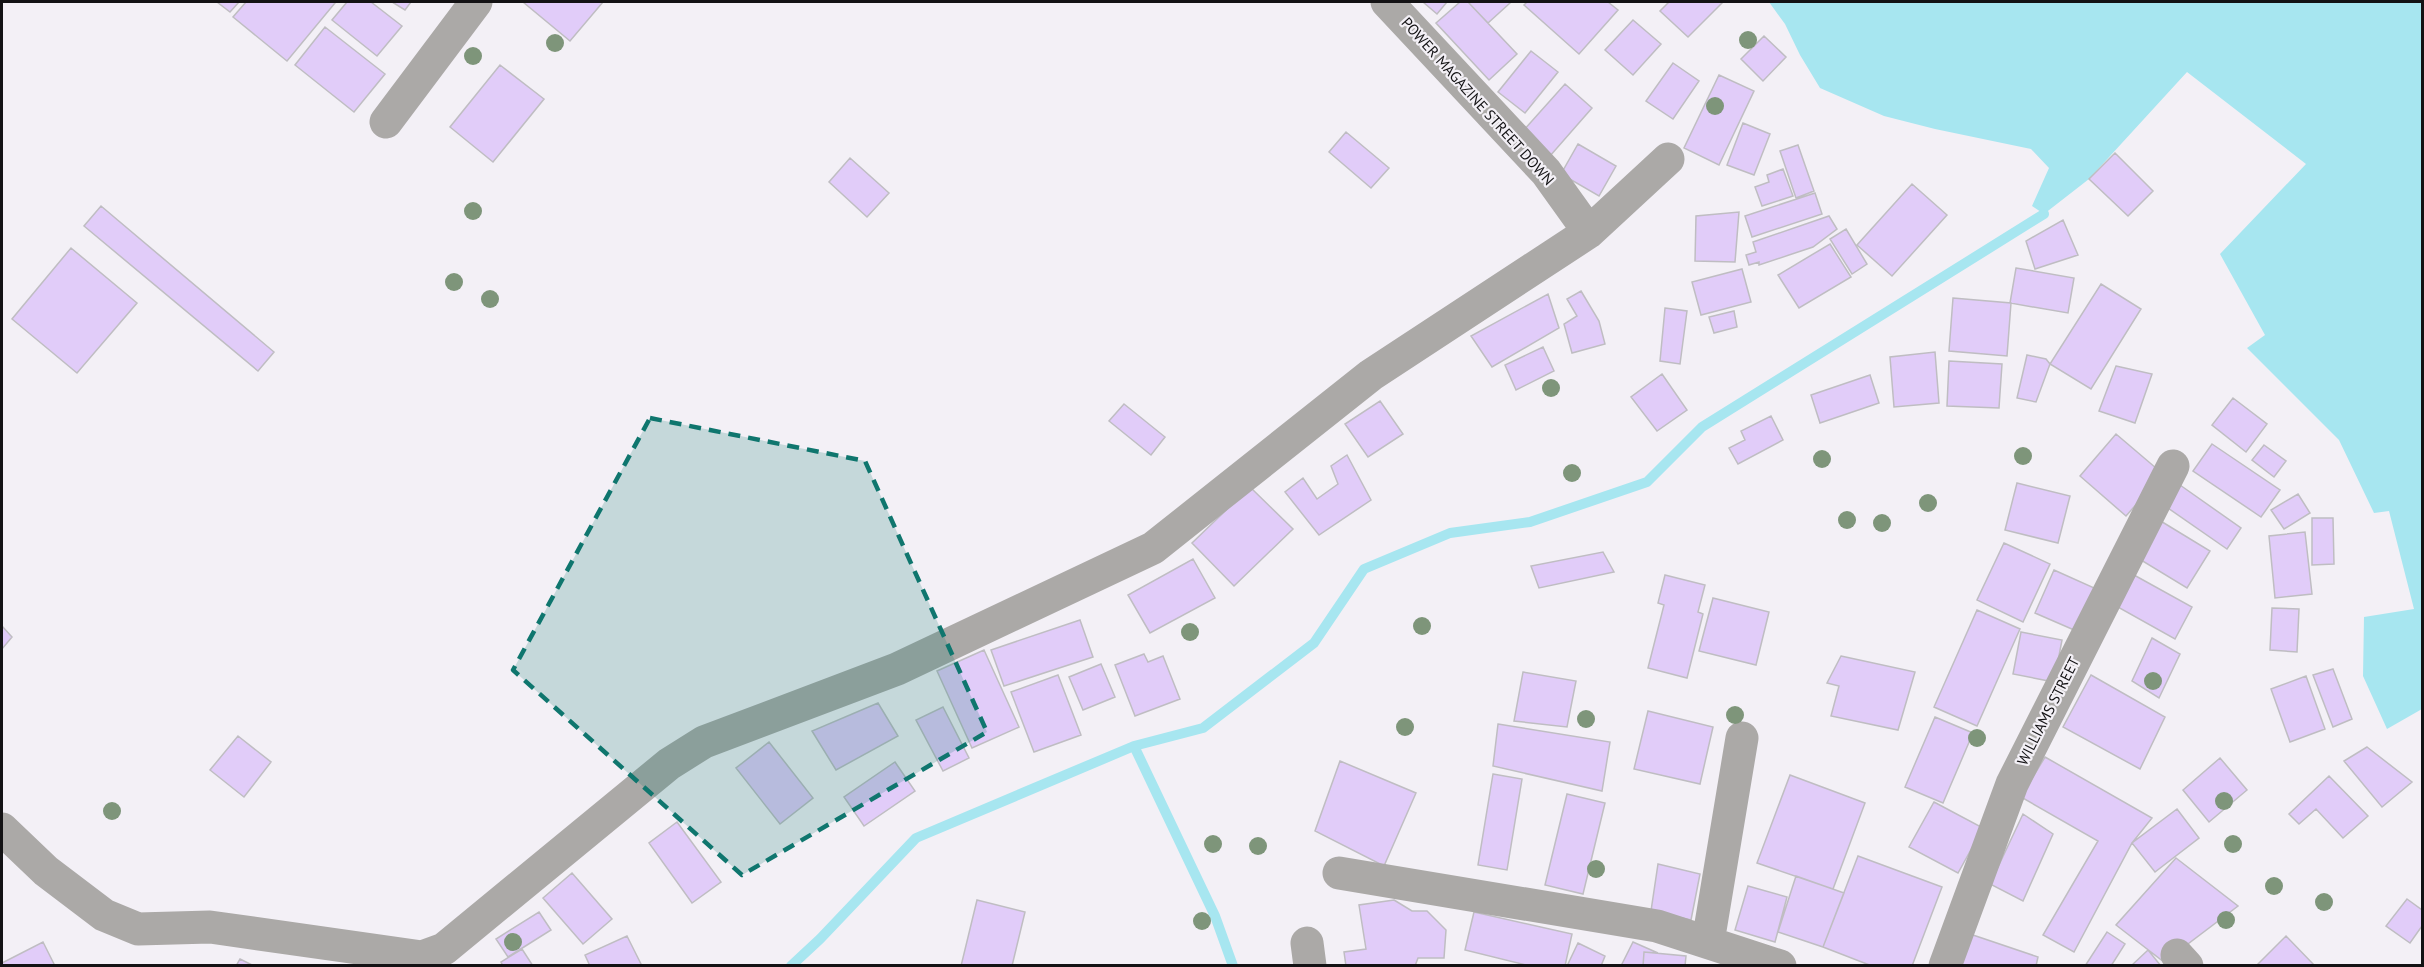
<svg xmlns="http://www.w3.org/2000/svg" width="2424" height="967" font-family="'PT Sans',sans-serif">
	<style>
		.water { fill: #a7e6f0 }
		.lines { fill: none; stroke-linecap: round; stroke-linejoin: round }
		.stream { stroke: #a7e6f0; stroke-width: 10 }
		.building { fill: #e1ccf9; stroke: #bfbdc2; stroke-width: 1.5 }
		.street { stroke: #aba9a7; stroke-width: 33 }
		.tree { fill: #7e957a }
		.marked { fill: #0f766e; fill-opacity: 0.2; stroke: #0f766e; stroke-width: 4.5; stroke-dasharray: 12 8; stroke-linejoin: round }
		.labels { text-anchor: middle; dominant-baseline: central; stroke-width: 4.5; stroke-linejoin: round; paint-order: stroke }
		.street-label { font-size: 15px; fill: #131214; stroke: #f3f0f6 }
	</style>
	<rect width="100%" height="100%" fill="#f3f0f6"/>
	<path class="water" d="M1769 2H2422V709L2387 729 2363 676 2364 617 2414 609 2389 511 2374 513 2339 440 2247 348 2265 335 2220 254 2306 164 2187 72 2089 179 2044 214 2032 206 2049 168 2031 149 1935 129 1884 116 1820 88 1800 55 1785 24Z"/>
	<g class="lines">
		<path class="stream" d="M1134 746 1215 916 1233 966
			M791 966 820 939 916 838 1134 746 1203 728 1314 643 1364 569 1450 533 1530 522 1647 482 1702 427 2044 214"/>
	</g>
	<path class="building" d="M217 2H239L230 12Z
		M246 2H333L335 3 287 61 233 17Z
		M347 2H371L402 26 377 56 332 20Z
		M392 2H411L405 10Z
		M523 2H603L570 41Z
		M1423 2H1447L1437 14Z
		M1460 2H1468L1517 54 1489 80 1436 23Z
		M1468 2H1509L1510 3 1488 23Z
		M1527 2H1608L1618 10 1579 54 1524 5Z
		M1669 2H1723L1688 37 1660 11Z
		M1633 20 1661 44 1633 75 1605 50Z
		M325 27 385 74 354 112 295 65Z
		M1764 36 1786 57 1763 81 1741 59Z
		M1531 51 1558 72 1525 113 1498 92Z
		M1673 63 1699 81 1673 119 1646 101Z
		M500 65 544 99 493 162 450 127Z
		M1719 75 1754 91 1719 165 1684 148Z
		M1565 84 1592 108 1550 156 1522 132Z
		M1743 123 1770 134 1754 175 1727 165Z
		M1346 132 1389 168 1371 188 1329 152Z
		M1578 144 1616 166 1599 196 1561 174Z
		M1798 145 1814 191 1796 198 1780 151Z
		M2115 153 2153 191 2128 216 2089 179Z
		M850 158 889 193 867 217 829 182Z
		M1783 169 1793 196 1762 206 1755 187 1769 182 1767 175Z
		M1912 184 1947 215 1892 276 1857 245Z
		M1815 193 1822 214 1752 237 1745 216Z
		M101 206 274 352 258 371 84 226Z
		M1739 212 1735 262 1695 261 1696 216Z
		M1829 216 1837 229 1813 247 1759 265V262L1749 265 1746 255 1756 252 1753 242Z
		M2063 220 2078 255 2035 269 2026 241Z
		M1846 229 1867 264 1852 274 1830 239Z
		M1830 244 1851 277 1799 308 1778 275Z
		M71 248 137 303 77 373 12 319Z
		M2016 268 2074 278 2068 313 2010 303Z
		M1742 269 1751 302 1701 315 1692 282Z
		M2101 284 2141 309 2091 389 2050 364Z
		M1581 291 1599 321 1605 344 1572 353 1564 324 1577 316 1567 299Z
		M1548 294 1559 328 1492 367 1471 336Z
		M1953 298 2011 303 2007 356 1949 351Z
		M1665 308 1687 311 1680 364 1660 361Z
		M1734 311 1737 327 1714 333 1709 317Z
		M1543 347 1554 371 1516 390 1505 365Z
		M1935 352 1939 403 1894 407 1890 357Z
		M2027 355 2046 359 2050 364 2036 402 2017 398Z
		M1949 361 2002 364 1999 408 1947 406Z
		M2116 366 2152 374 2135 423 2099 411Z
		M1662 374 1687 410 1657 431 1631 397Z
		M1870 375 1879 403 1820 423 1811 395Z
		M2233 398 2267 424 2246 452 2212 425Z
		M1380 401 1403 434 1368 457 1345 424Z
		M1124 404 1165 437 1151 455 1109 421Z
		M1771 416 1783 440 1738 464 1729 448 1745 440 1741 431Z
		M2116 434 2163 474 2126 516 2080 476Z
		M2212 444 2280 490 2261 517 2193 471Z
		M2264 445 2286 461 2274 477 2252 460Z
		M1347 455 1371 500 1319 535 1285 492 1303 478 1317 499 1338 484 1331 466Z
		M2017 483 2070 496 2058 543 2005 530Z
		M2180 485 2241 528 2227 549 2165 506Z
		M1250 487 1293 529 1234 586 1192 543Z
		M2298 494 2310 513 2284 529 2271 510Z
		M2312 518H2333L2334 564 2312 565Z
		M2159 520 2210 551 2187 588 2136 557Z
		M2305 532 2312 594 2275 598 2269 536Z
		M2004 543 2050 564 2023 622 1977 600Z
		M1603 552 1614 572 1539 588 1531 566Z
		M1193 559 1215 598 1150 633 1128 595Z
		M2054 570 2101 591 2081 633 2035 613Z
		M1665 575 1705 585 1698 612 1703 614 1687 678 1648 668 1664 605 1658 603Z
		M2134 575 2192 607 2175 639 2116 606Z
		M1713 598 1769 612 1756 665 1699 651Z
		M2272 608 2299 609 2297 652 2270 650Z
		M1977 610 2020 629 1977 726 1934 707Z
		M1080 620 1093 657 1004 686 991 650Z
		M2 626 12 637 2 649Z
		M2021 632 2062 640 2054 682 2013 674Z
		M2152 638 2180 654 2159 698 2132 681Z
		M984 650 1019 727 972 748 937 671Z
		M1144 654 1148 662 1163 656 1180 699 1135 716 1115 665Z
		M1841 656 1915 672 1898 730 1831 716 1839 686 1827 683Z
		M1101 664 1115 697 1083 710 1069 677Z
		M2333 669 2352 719 2333 727 2313 675Z
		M1523 672 1576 681 1567 727 1514 721Z
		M1058 675 1081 735 1034 752 1011 692Z
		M2091 675 2165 717 2140 769 2063 727Z
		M2306 676 2325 729 2290 742 2271 689Z
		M878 703 898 736 836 770 812 731Z
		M943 707 969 758 943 771 916 720Z
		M1648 711 1713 727 1700 784 1634 769Z
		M1935 717 1973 733 1943 803 1905 787Z
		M1498 724 1610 742 1602 791 1493 766Z
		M238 736 271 762 244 797 210 770Z
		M769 742 813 798 780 824 736 768Z
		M2367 747 2412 782 2382 807 2344 761Z
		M2045 757 2152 818 2132 843 2074 952 2043 935 2098 841 2021 797Z
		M2220 758 2247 790 2209 822 2183 790Z
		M1340 761 1416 793 1384 866 1315 831Z
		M895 762 915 791 864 826 844 797Z
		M1493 774 1522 779 1507 870 1478 865Z
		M1790 775 1865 803 1833 889 1757 863Z
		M2329 776 2368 816 2343 838 2316 809 2299 824 2289 814Z
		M1567 794 1605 803 1583 894 1545 885Z
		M1934 802 1983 828 1958 873 1909 847Z
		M2177 809 2199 838 2155 872 2132 843Z
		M2023 814 2053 834 2023 901 1990 884Z
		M677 822 721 882 692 903 649 843Z
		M1858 856 1942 887 1912 966H1872L1823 947Z
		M2176 858 2238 906 2164 962 2116 925Z
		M1658 864 1700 874 1691 920 1651 911Z
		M572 873 612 919 583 944 543 898Z
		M1796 876 1844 893 1823 947 1778 932Z
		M1748 886 1787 897 1775 942 1735 930Z
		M2407 899 2422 910V926L2410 943 2386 926Z
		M977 900 1025 912 1012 966H961Z
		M1394 900 1412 911H1427L1446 930 1444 958H1418L1415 966H1346L1344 952 1366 949 1359 905Z
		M539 912 551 930 508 957 496 939Z
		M1474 912 1572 934 1565 966H1530L1465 950Z
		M2107 932 2125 944 2111 966H2085Z
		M1970 934 2038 957 2036 966H1960Z
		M627 936 642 966H590L585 955Z
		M2286 936 2315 966H2256Z
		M43 942 55 966H2V963Z
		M1633 942 1658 953 1644 952 1643 966H1621Z
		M1578 943 1605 956 1601 966H1567Z
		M522 949 533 966H503L501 962Z
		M2148 950 2161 966H2131Z
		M1644 952 1686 956 1685 966H1643Z
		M240 959 254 966H236Z"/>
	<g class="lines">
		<path class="street" d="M1387 2 1546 172 1589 232
			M386 122 476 2
			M2 829 46 871 104 915 138 929 210 927 422 957 444 949 669 764 704 742 897 669 1153 548 1371 375 1589 232 1668 159
			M1339 873 1657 926 1780 966
			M1708 942 1742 738
			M1307 943 1310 966
			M2177 955 2187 966
			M1945 966 2012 784 2173 466"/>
	</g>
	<g class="tree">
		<circle cx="1748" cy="40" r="9"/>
		<circle cx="555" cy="43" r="9"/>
		<circle cx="473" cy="56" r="9"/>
		<circle cx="1715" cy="106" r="9"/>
		<circle cx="473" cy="211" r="9"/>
		<circle cx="454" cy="282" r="9"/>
		<circle cx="490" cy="299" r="9"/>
		<circle cx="1551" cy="388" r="9"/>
		<circle cx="2023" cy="456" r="9"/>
		<circle cx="1822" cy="459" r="9"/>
		<circle cx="1572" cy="473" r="9"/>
		<circle cx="1928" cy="503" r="9"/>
		<circle cx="1847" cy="520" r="9"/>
		<circle cx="1882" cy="523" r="9"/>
		<circle cx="1422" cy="626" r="9"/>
		<circle cx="1190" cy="632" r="9"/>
		<circle cx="2153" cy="681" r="9"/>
		<circle cx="1735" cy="715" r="9"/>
		<circle cx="1586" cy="719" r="9"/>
		<circle cx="1405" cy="727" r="9"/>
		<circle cx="1977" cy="738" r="9"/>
		<circle cx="2224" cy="801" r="9"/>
		<circle cx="112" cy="811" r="9"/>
		<circle cx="1213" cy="844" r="9"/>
		<circle cx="2233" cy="844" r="9"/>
		<circle cx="1258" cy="846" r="9"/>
		<circle cx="1596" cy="869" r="9"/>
		<circle cx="2274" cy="886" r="9"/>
		<circle cx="2324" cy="902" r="9"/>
		<circle cx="2226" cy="920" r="9"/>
		<circle cx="1202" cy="921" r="9"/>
		<circle cx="513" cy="942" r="9"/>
	</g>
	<path class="marked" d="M650 418 865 461 987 732 742 875 513 670Z"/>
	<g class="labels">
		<g class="street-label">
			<text transform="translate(1478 101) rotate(48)">POWER MAGAZINE STREET DOWN</text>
			<text transform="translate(2048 711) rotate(-63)">WILLIAMS STREET</text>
		</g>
	</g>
	<rect width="2424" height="967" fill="none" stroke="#131214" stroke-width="6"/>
</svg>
